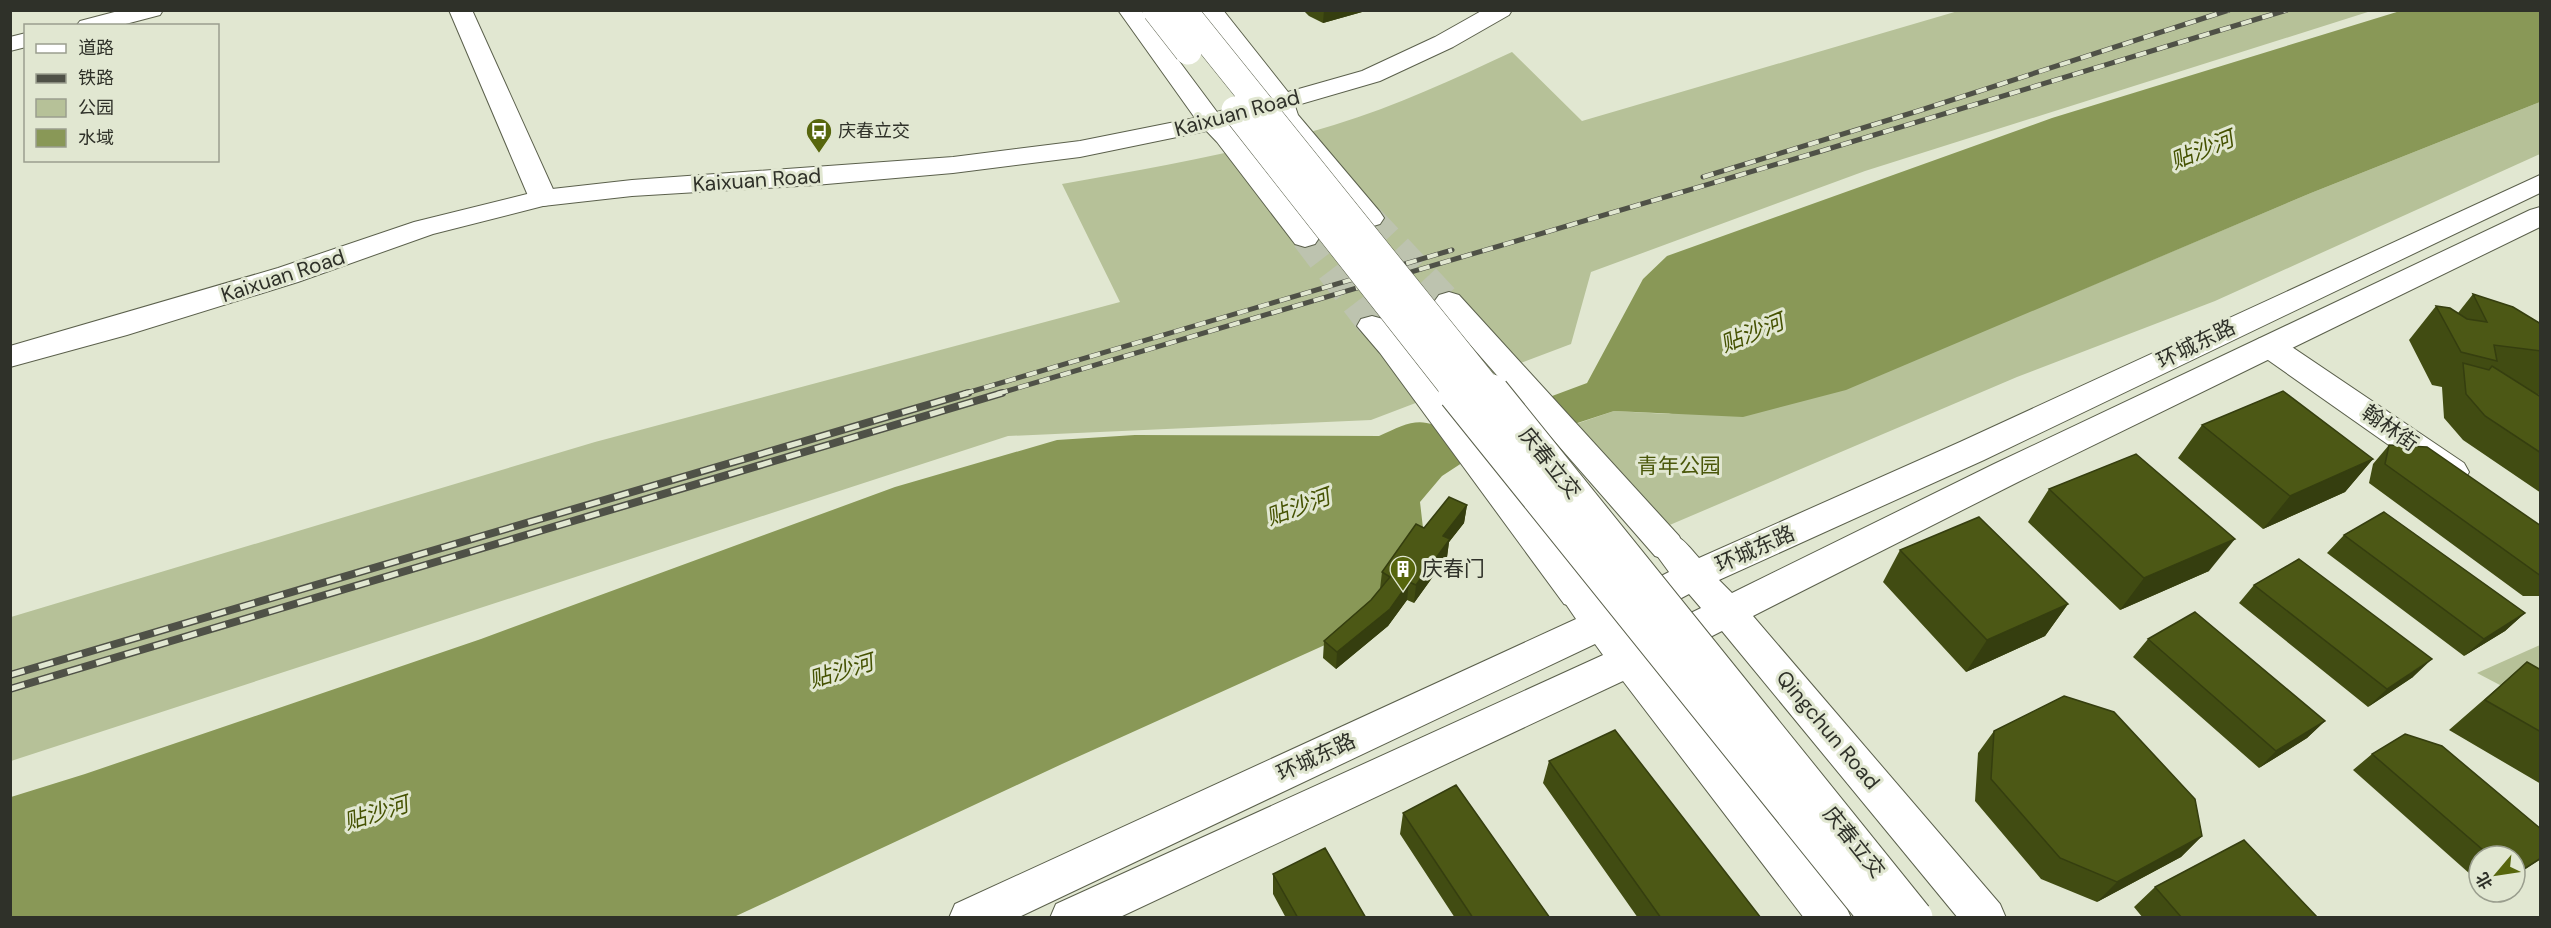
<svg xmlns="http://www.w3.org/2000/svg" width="2551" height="928" font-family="'DM Sans','Noto Sans SC',sans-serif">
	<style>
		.green { fill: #b6c198 }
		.water { fill: #899857 }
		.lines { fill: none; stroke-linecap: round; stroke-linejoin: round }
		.minor-tunnel { stroke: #bdc3af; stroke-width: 27; stroke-dasharray: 27 14; stroke-linecap: butt }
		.minor-casing { stroke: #5b604c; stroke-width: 2 }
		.major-casing { stroke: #5b604c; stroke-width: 2 }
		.minor { fill: #fff; fill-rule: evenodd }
		.major { fill: #fff; fill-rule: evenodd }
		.rail-far1-casing { stroke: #4f5147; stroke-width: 5 }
		.rail-casing { stroke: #4f5147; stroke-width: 8 }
		.rail-far1 { stroke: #e1e7d1; stroke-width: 4; stroke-dasharray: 11; stroke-linecap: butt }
		.rail { stroke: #e1e7d1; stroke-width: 5; stroke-dasharray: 15; stroke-linecap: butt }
		.major-bridge-far1-casing { stroke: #5b604c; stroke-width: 28; stroke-linecap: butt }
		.major-bridge-casing { stroke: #5b604c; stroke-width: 39; stroke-linecap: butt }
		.major-bridge-far1 { stroke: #fff; stroke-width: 27 }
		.major-bridge { stroke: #fff; stroke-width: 37 }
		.wall { fill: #414c12 }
		.shaded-wall { fill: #353e0f }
		.building { fill: #4c5815; stroke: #353e0f; stroke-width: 1.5 }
		.labels { text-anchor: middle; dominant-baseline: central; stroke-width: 6; stroke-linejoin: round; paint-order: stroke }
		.far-poi-label { font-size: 18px; fill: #2f3129; stroke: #e1e7d1; text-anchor: start }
		.street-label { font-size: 21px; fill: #2f3129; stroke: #e1e7d1 }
		.park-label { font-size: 21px; fill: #4a570a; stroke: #e1e7d1 }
		.poi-label { font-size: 21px; fill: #2f3129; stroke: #e1e7d1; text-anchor: start }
		.water-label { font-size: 22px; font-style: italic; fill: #455202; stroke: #e1e7d1 }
	</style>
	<rect width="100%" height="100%" fill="#e1e7d1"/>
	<path class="green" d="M1958 11H2371L1865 171 1591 272 1571 344 1371 420 1008 436 11 761V617L595 442 1120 302 1062 184C1154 168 1245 152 1334 125 1396 106 1454 79 1512 52L1582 121Z
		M2540 102V154L2215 301 2017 377 1665 527 1576 424 1614 411 1669 414 2081 290 2311 193Z
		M2540 645V706L2477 673Z"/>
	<path class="water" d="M2400 11H2540V102L2311 193 1846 390 1743 417 1614 411 1468 459 1442 476 1420 502 1423 528 1347 635 1062 764 734 917 11 918V797L85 774 481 639 895 487 1057 440 1135 435 1379 436C1408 423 1422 414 1450 434L1587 383 1643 279 1667 256 2052 118Z"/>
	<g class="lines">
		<path class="minor-tunnel" d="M1370 218 1449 302
			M1305 238 1372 326"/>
		<g class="minor-casing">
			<path id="minor" d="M122 10H163L160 15 118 26H76L80 21Z
				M449 10H472L557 198 553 204 543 206 533 204 529 198Z
				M26 33V47L10 51V37Z
				M1283 94 1292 97 1298 115 1380 212 1384 218 1380 224 1370 227 1360 224 1276 121 1272 116 1270 102 1274 97Z
				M1211 114 1220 117 1235 130 1315 232 1319 238 1315 244 1305 247 1295 244 1217 142 1198 122 1202 117Z
				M1449 292 1459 295 1679 536 1684 546 1679 556 1667 560 1655 556 1439 309 1434 302 1439 295Z
				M1372 316 1383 319 1402 339 1590 584 1595 594 1590 604 1577 608 1564 604 1380 353 1357 326 1361 319Z
				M2269 336 2280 339 2464 463 2469 472 2464 481 2452 484 2440 481 2258 353 2254 346 2258 339Z"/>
		</g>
		<g class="major-casing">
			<path id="major" d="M1118 10H1141L1217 112 1267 98 1199 10H1223L1288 92 1362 71 1435 37 1483 10H1512L1509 15 1453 47 1380 81 1211 130 1080 157 953 173 815 185 632 196 543 206 433 234 298 282 127 335 10 367V346L278 268 414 222 543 190 632 180 953 157 1080 141 1195 118Z
				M2540 175V193L1984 460 1719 580 1732 593 1994 464 2530 210 2540 207V227L2018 482 1753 616 2000 904 2006 918H1958L1722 631 1655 665 1845 904 1851 918H1804L1623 681 1118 918H1050L1056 904 1603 655 1595 644 1017 918H949L955 904 1576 619 1559 594 1564 584C1586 577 1593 588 1606 604L1669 572 1650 546 1655 536C1677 529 1685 542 1699 558L1960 442ZM1689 594 1701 608 1635 640 1625 628Z"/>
		</g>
		<use href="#minor" class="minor"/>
		<use href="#major" class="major"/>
		<g class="rail-far1-casing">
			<path id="rail-far1" d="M1703 177 1918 111 2229 10
				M963 394 1452 250
				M997 394 1818 152 2287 10"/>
		</g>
		<g class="rail-casing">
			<path id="rail" d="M10 675 968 393
				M10 689 1002 393"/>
		</g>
		<use href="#rail-far1" class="rail-far1"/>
		<use href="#rail" class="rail"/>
		<g class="major-bridge-far1-casing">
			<path id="major-bridge-far1" d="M1156 10 1188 51
				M1183 10 1492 394
				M1235 110 1458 394"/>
		</g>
		<g class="major-bridge-casing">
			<path id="major-bridge" d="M1457 393 1879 918
				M1491 393 1914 918"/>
		</g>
		<use href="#major-bridge-far1" class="major-bridge-far1"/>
		<use href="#major-bridge" class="major-bridge"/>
	</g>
	<path class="wall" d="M1303 10H1362V12L1323 23 1309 16Z
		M2473 294 2541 324V396L2532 392 2541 397V493L2463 440 2444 418 2442 387 2432 385 2409 340 2436 306 2458 313Z
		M2202 425 2373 459 2345 492 2263 529 2178 458Z
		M2389 445 2541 526V596H2523L2369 483 2373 464Z
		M2049 489 2209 571 2120 610 2028 522Z
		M1467 505 1464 523 1449 542 1447 557 1414 603 1407 600 1388 626 1336 669 1323 658 1324 641 1371 600 1380 589 1382 572 1424 528Z
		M2344 535 2525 613 2505 631 2464 656 2327 553Z
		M1900 550 2068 604 2045 636 1966 672 1883 582Z
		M2254 585 2413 677 2368 707 2239 603Z
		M2148 639 2325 721 2307 738 2259 768 2133 657Z
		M2527 662 2541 670V784L2449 730Z
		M1994 731 2202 836 2181 857 2097 902 2041 879 1975 801 1978 753Z
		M2372 754 2541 829V859L2515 875V856H2479V882L2353 770Z
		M1549 761 1761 918H1638L1543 783Z
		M1403 813 1550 918H1455L1400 834Z
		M1273 874 1366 918H1286L1273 894Z
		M2155 887 2318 918H2143L2134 907Z"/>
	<path class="shaded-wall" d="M1324 10H1362V12L1323 23Z
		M2373 459 2345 492 2263 529 2290 496Z
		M1467 505 1464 523 1449 542 1447 557 1414 603 1416 585 1443 536Z
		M2235 539 2209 571 2120 610 2144 578Z
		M1409 582 1407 600 1388 626 1336 669 1337 652Z
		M2068 604 2045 636 1966 672 1987 640Z
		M2525 613 2505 631 2464 656 2484 639Z
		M2432 659 2413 677 2368 707 2387 689Z
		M2325 721 2307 738 2259 768 2276 751Z
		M2202 836 2181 857 2097 902 2117 882Z"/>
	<path class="building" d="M2473 294 2513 307 2541 324V351L2494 345 2497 361 2461 352 2436 306 2450 308 2467 319 2487 322Z
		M2463 363 2489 370 2492 366 2541 397V453L2485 416 2466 394Z
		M2283 391 2373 459 2290 496 2202 425Z
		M2389 445 2427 447 2541 526V576L2385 464Z
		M2136 454 2235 539 2144 578 2049 489Z
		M1449 497 1467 505 1443 536 1450 539 1416 585 1409 582 1390 609 1337 652 1324 641 1371 600 1390 577 1382 572 1416 524 1424 528Z
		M2384 512 2525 613 2484 639 2344 535Z
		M1979 517 2068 604 1987 640 1900 550Z
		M2299 559 2432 659 2387 689 2254 585Z
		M2195 612 2325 721 2276 751 2148 639Z
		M2527 662 2541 670V732L2485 700Z
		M2064 696 2114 712 2195 799 2202 836 2117 882 2060 858 1991 779 1994 731Z
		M1615 730 1761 918H1661L1549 761Z
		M2405 734 2442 746 2541 829V858L2515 875V856H2490L2372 754Z
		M1456 785 1550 918H1473L1403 813Z
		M2244 840 2318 918H2182L2155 887Z
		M1325 848 1366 918H1298L1273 874Z"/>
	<defs>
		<g id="bus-pin" transform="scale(1.35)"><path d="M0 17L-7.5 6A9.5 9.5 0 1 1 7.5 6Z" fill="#57660d" stroke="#e1e7d1"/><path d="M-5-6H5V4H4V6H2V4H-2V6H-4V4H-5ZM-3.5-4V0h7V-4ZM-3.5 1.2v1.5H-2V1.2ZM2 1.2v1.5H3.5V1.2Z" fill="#fff"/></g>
		<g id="building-pin" transform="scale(1.35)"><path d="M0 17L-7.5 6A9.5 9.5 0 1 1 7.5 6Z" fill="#57660d" stroke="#e1e7d1"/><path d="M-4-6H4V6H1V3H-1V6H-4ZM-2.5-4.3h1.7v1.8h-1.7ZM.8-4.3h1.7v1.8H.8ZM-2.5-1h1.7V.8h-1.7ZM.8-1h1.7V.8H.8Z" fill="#fff"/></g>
	</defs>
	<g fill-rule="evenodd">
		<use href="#bus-pin" x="819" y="131"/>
		<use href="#building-pin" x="1403" y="569"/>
	</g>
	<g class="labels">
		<g class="far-poi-label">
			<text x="838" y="131">庆春立交</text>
		</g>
		<g class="street-label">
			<text transform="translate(1237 113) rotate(-15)">Kaixuan Road</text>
			<text transform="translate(757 180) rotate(-4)">Kaixuan Road</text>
			<text transform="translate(283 276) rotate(-18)">Kaixuan Road</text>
			<text transform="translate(2196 344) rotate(-26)">环城东路</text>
			<text transform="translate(2390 428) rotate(35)">翰林街</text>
			<text transform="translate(1550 463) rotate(51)">庆春立交</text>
			<text transform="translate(1755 549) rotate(-24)">环城东路</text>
			<text transform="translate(1828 730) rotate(50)">Qingchun Road</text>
			<text transform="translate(1316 757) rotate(-25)">环城东路</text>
			<text transform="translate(1854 842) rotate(51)">庆春立交</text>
		</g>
		<g class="park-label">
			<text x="1679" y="466">青年公园</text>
		</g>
		<g class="poi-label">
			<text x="1422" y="569">庆春门</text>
		</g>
		<g class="water-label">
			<text transform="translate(2202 150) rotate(-22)">贴沙河</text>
			<text transform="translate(1752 333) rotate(-22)">贴沙河</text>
			<text transform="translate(1298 507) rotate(-20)">贴沙河</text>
			<text transform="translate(841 671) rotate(-17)">贴沙河</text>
			<text transform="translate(376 813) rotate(-17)">贴沙河</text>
		</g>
	</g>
	<rect width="2551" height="928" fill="none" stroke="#2f3129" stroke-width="24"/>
	<rect x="24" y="24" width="195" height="138" fill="#e1e7d1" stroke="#9a9e8e" stroke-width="1.5"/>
	<rect x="36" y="44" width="30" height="9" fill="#ffffff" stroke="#9a9e8e" stroke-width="1.5"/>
	<text x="78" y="54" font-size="18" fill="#2f3129">道路</text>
	<rect x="36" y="74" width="30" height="9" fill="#4f5147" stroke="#9a9e8e" stroke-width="1.5"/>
	<text x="78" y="84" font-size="18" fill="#2f3129">铁路</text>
	<rect x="36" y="99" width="30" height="18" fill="#b6c198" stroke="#9a9e8e" stroke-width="1.5"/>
	<text x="78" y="114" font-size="18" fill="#2f3129">公园</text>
	<rect x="36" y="129" width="30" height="18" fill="#899857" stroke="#9a9e8e" stroke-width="1.5"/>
	<text x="78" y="144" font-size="18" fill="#2f3129">水域</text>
	<g transform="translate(2497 874) rotate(241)"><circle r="28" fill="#e1e7d1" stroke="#9a9e8e" stroke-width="1.5"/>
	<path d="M0-4.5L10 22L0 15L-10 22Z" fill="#57660d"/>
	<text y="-9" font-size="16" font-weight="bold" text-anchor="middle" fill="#2f3129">北</text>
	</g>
</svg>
